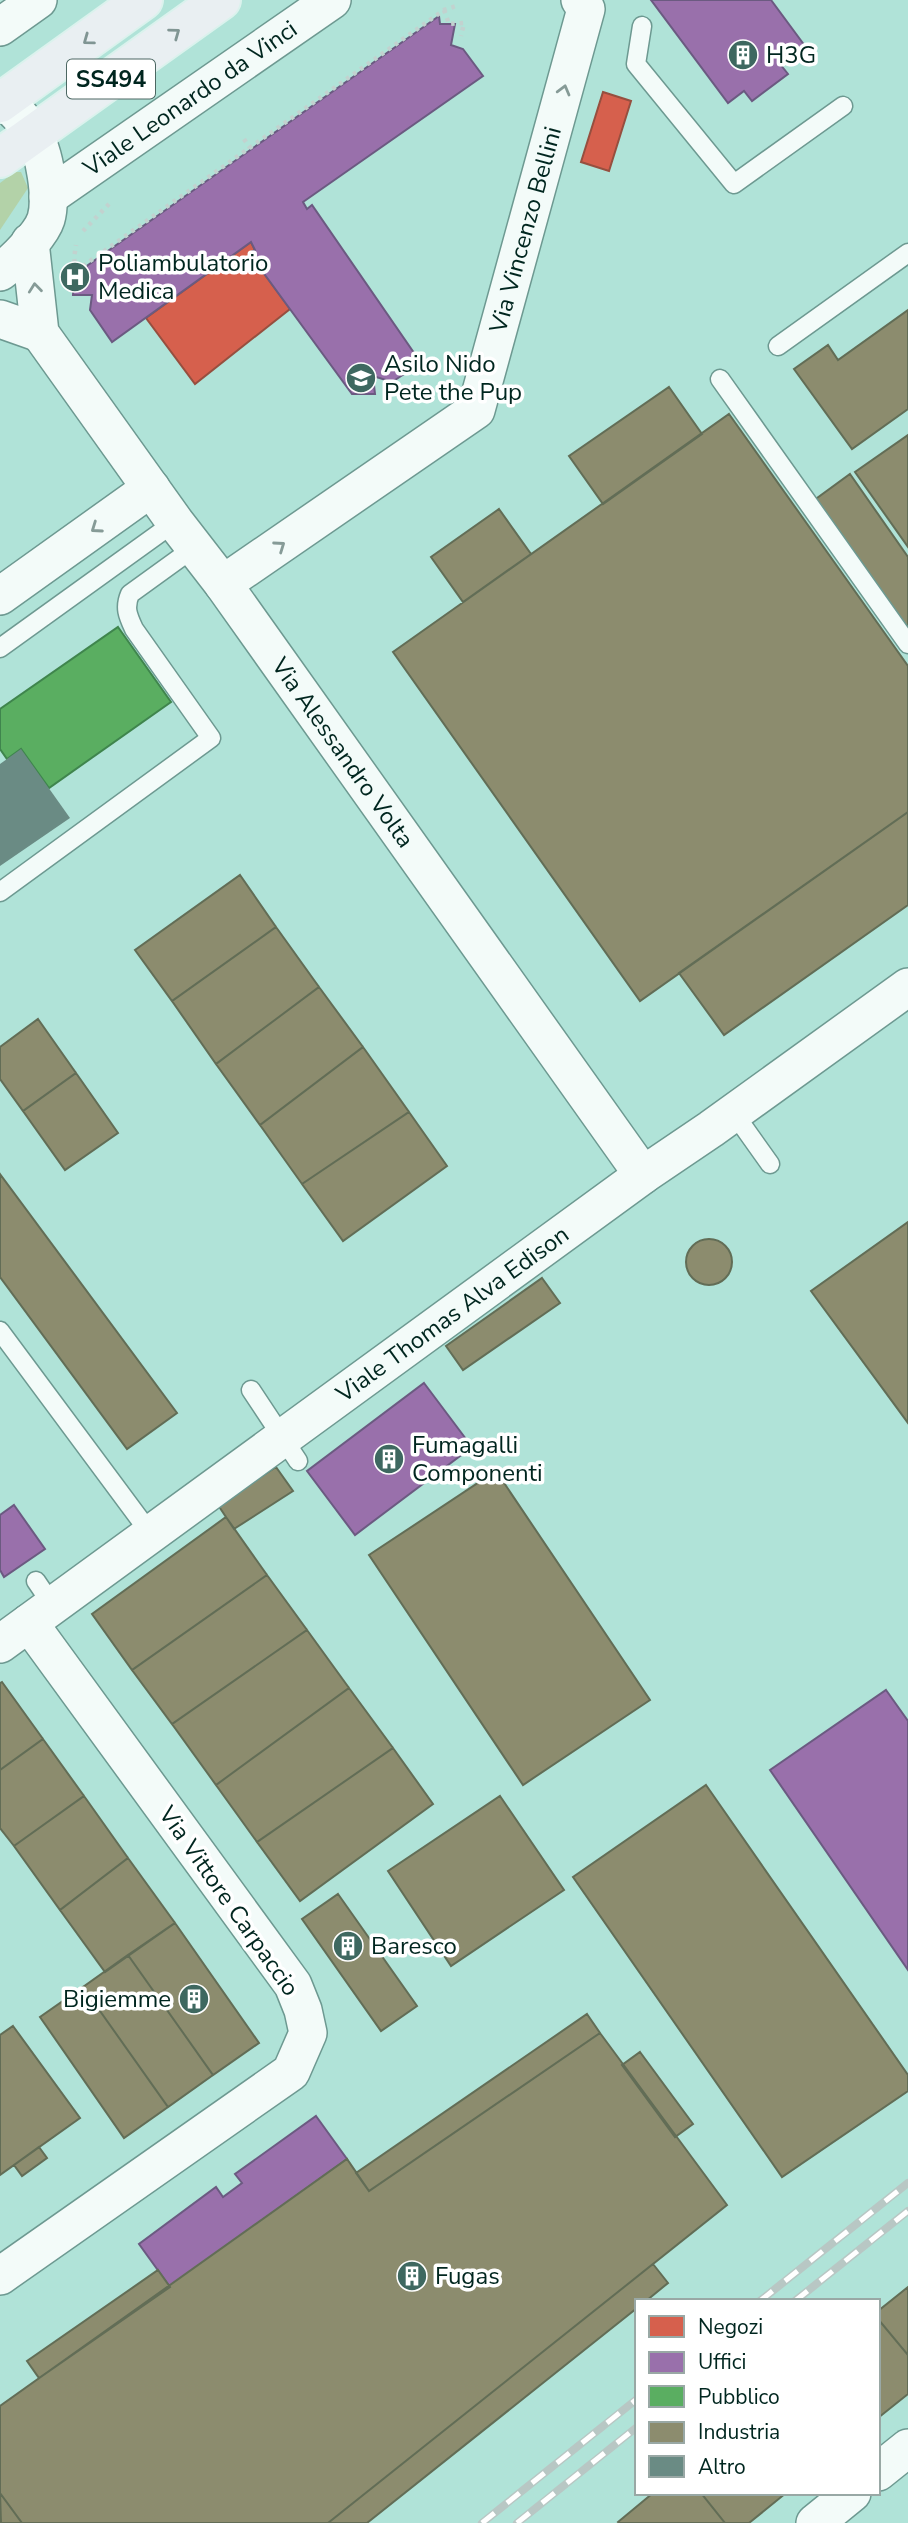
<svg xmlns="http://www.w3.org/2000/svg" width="908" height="2523" font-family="'Nunito Sans',sans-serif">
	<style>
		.green { fill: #b3d2a8 }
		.shops { fill: #d6604d; stroke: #964f3f; stroke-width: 2 }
		.offices { fill: #9970ab; stroke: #6b5a81; stroke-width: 2 }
		.public { fill: #5aae61; stroke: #3f854d; stroke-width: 2 }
		.industry { fill: #8c8c6e; stroke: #626d56; stroke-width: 2 }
		.building { fill: #6a8b84 }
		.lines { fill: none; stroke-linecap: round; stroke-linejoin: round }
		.lane-casing { stroke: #6d9991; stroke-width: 21 }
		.street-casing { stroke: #6d9991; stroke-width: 40 }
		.primary-casing { stroke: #dbf2ed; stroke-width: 42 }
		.path { stroke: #c2d2cf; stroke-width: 4.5; stroke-dasharray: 3.5 5; stroke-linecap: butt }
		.lane { stroke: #f3fbf9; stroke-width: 18 }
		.street { stroke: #f3fbf9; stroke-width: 37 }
		.primary { stroke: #e9eff2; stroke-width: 38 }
		.rail-casing { stroke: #b8c7c4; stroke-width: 8 }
		.rail { stroke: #fff; stroke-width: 5; stroke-dasharray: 16; stroke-linecap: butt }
		.oneway { stroke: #809593 }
		.oneway2 { stroke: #869b97 }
		.labels { text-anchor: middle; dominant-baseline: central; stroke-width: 7; stroke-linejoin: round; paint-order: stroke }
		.shield { fill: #fff; stroke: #4c6762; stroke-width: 2 }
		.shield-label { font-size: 23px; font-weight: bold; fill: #00261f }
		.poi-label { font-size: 24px; fill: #00261f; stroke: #fff; text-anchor: start }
		.street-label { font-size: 24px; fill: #00261f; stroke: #fff }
	</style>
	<rect width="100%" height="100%" fill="#b0e3d8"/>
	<path class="green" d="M15 172H21L28 188 0 230V183Z"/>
	<path class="shops" d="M603 92 631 101 609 171 581 162Z
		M251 242 255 250 249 253 290 309 195 384 146 318Z"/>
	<path class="offices" d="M651 0H771L805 46 780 64 788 74 752 101 744 91 728 103Z
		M439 16 440 24H455L451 45 463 49 483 76 303 202 307 209 312 205 421 363 392 382 373 376 375 394H352L249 253 255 250 251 242 112 342 90 310 92 295H73L74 275Z
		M424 1383 472 1447 355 1535 307 1471Z
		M14 1505 45 1549 4 1577 0 1570V1515Z
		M886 1690 908 1721V1970L770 1770Z
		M316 2116 347 2159 170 2287 139 2244 216 2187 223 2197 242 2183 235 2174Z"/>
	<path class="public" d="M118 627 171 702 49 788 21 749 7 759 0 749V709Z"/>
	<path class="industry" d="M908 310V409L852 449 794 369 828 345 838 360Z
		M669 387 702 434 603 504 569 456Z
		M729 414 908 666V812L640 1001 393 652Z
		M908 435V547L855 472Z
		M850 474 908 557V635L813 501Z
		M499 509 531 554 463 602 431 557Z
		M908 812V905L724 1035 679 973Z
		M240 875 276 927 172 1001 135 950Z
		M276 927 319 987 216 1064 172 1001Z
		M319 987 363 1047 260 1125 216 1064Z
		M38 1019 76 1073 23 1111 0 1079V1047Z
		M363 1047 409 1112 302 1184 260 1125Z
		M76 1073 118 1133 65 1170 23 1111Z
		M409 1112 447 1166 343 1241 302 1184Z
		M0 1174 177 1413 127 1449 0 1277Z
		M908 1222V1423L811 1291Z
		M686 1262a23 23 0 1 1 46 0a23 23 0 1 1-46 0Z
		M542 1278 560 1303 463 1370 446 1346Z
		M276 1467 293 1491 234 1529 218 1505Z
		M496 1471 650 1700 523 1785 369 1555Z
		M226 1517 267 1575 132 1670 92 1614Z
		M267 1575 307 1630 172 1724 132 1670Z
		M307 1630 349 1688 216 1785 172 1724Z
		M2 1682 43 1739 0 1770V1683Z
		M349 1688 393 1748 257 1842 216 1785Z
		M43 1739 84 1796 14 1846 0 1828V1770Z
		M393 1748 433 1804 300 1901 257 1842Z
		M706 1785 908 2075V2091L782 2177 573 1877Z
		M84 1796 128 1858 60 1910 14 1846Z
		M500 1796 564 1890 451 1966 388 1871Z
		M128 1858 175 1923 105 1972 60 1910Z
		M338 1894 417 2006 381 2031 302 1919Z
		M175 1923 259 2043 213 2075 128 1955Z
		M128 1955 213 2075 168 2107 83 1987Z
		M83 1987 168 2107 124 2138 40 2017Z
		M587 2014 600 2033 369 2191 356 2173Z
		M13 2026 80 2118 0 2175V2035Z
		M600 2033 727 2205 328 2523H22L0 2493V2406L347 2159 369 2191Z
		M640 2052 693 2124 675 2137 622 2065Z
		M39 2147 47 2158 22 2176 14 2165Z
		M653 2264 668 2283 646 2301H637V2308L367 2523H328Z
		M158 2270 170 2287 39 2378 27 2361Z
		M908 2287V2355L878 2319V2311Z
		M878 2319 908 2355V2394L878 2418Z
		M0 2493 22 2523H1Z
		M653 2493H701L725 2523H619L618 2522Z
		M701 2493H786L749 2523H725Z"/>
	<path class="building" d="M21 749 70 818 0 866V764Z"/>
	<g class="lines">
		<g class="lane-casing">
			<path id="lane" d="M642 26 636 64 734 184 843 106
				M778 346 908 253
				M720 379 908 644
				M0 648 175 522
				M0 892 211 738 134 629C128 616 124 608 130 594L195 547
				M733 1112 770 1164
				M0 1331 150 1533
				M251 1390 298 1461
				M36 1581 53 1606"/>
		</g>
		<g class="street-casing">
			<g id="street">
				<path d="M0 27 38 0"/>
				<path d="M0 98C11 105 26 122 33 134 45 152 52 198 46 219 41 235 14 262 0 272"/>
				<path id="s1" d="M48 197 332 0"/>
				<path id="s2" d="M30 242 40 333 175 522 223 584 643 1175"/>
				<path d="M0 319 40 333"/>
				<path id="s3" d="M223 584 476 410 586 9 580 0"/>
				<path d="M0 596 151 488"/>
				<path id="s4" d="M0 1644 643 1175 711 1129 908 987"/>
				<path d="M0 2276 291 2072 308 2033 303 2010 293 1985 29 1623"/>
				<path d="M878 2472 908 2448"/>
				<path d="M815 2523 852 2493"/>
			</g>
		</g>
		<g class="primary-casing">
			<path id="primary" d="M0 103 143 0
				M0 158 221 0"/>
		</g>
		<path class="path" d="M444 10 449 24 464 23 461 36
			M244 139 250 148
			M83 231 111 202
			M76 271 444 10 456 6
			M76 271 74 258 76 245"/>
		<use href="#lane" class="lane"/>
		<use href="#street" class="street"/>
		<use href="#primary" class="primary"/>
		<g class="rail-casing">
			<path id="rail" d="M760 2301 908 2183
				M795 2301 908 2211
				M482 2523 637 2399
				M517 2523 637 2427"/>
		</g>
		<use href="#rail" class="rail"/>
	</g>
	<defs><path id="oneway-chevron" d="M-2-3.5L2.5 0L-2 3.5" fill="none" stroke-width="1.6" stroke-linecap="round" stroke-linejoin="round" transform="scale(1.75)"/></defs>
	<g class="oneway">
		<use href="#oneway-chevron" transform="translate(175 33) rotate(-36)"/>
		<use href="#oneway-chevron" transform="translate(88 40) rotate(144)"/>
	</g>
	<g class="oneway2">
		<use href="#oneway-chevron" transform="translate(564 90) rotate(-75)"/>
		<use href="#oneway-chevron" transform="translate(35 288) rotate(-96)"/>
		<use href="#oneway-chevron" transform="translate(96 528) rotate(145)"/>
		<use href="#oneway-chevron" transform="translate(280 546) rotate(-35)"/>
	</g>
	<defs>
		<g id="building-disc" transform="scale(1.575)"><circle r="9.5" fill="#3e6860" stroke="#fff"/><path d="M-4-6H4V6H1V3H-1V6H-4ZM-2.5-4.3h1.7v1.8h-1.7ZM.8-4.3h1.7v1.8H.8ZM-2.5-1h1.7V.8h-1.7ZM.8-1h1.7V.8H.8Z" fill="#fff"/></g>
		<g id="hospital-disc" transform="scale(1.575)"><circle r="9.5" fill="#3e6860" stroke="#fff"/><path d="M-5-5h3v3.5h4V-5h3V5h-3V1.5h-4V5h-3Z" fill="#fff"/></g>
		<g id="school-disc" transform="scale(1.575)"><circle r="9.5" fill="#3e6860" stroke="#fff"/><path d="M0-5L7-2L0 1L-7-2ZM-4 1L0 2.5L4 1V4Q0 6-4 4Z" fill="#fff"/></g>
	</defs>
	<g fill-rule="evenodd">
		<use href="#building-disc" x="743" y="55"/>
		<use href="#hospital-disc" x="75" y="277"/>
		<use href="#school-disc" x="361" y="378"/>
		<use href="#building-disc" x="389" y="1459"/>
		<use href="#building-disc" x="348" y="1946"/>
		<use href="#building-disc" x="194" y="1999"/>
		<use href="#building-disc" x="412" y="2276"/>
	</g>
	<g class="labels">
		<rect class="shield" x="67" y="59.5" width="88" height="39" rx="5"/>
		<g class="shield-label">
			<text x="111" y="79">SS494</text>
		</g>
		<g class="poi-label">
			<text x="766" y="55">H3G</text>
			<text x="98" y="263">Poliambulatorio<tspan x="98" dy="28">Medica</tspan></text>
			<text x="384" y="364">Asilo Nido<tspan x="384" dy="28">Pete the Pup</tspan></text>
			<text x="412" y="1445">Fumagalli<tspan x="412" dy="28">Componenti</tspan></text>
			<text x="371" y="1946">Baresco</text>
			<text x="171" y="1999" text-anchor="end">Bigiemme</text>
			<text x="435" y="2276">Fugas</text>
		</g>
		<g class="street-label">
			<text stroke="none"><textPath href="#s1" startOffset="173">Viale Leonardo da Vinci</textPath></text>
			<text stroke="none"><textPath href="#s3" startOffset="494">Via Vincenzo Bellini</textPath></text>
			<text stroke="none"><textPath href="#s2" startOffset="609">Via Alessandro Volta</textPath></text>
			<text stroke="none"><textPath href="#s4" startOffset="560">Viale Thomas Alva Edison</textPath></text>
			<text transform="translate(229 1901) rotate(55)">Via Vittore Carpaccio</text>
		</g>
	</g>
	<rect x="635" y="2299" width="245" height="196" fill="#ffffff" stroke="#99a8a5" stroke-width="2"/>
	<rect x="649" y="2316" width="35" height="21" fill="#d6604d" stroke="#99a8a5" stroke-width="2"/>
	<text x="698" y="2334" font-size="21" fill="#00261f">Negozi</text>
	<rect x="649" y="2352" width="35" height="21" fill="#9970ab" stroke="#99a8a5" stroke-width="2"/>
	<text x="698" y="2369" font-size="21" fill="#00261f">Uffici</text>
	<rect x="649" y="2386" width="35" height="21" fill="#5aae61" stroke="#99a8a5" stroke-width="2"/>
	<text x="698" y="2404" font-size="21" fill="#00261f">Pubblico</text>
	<rect x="649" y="2422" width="35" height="21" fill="#8c8c6e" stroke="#99a8a5" stroke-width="2"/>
	<text x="698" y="2439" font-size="21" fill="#00261f">Industria</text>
	<rect x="649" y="2456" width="35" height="21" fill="#6a8b84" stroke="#99a8a5" stroke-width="2"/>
	<text x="698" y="2474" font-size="21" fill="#00261f">Altro</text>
</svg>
